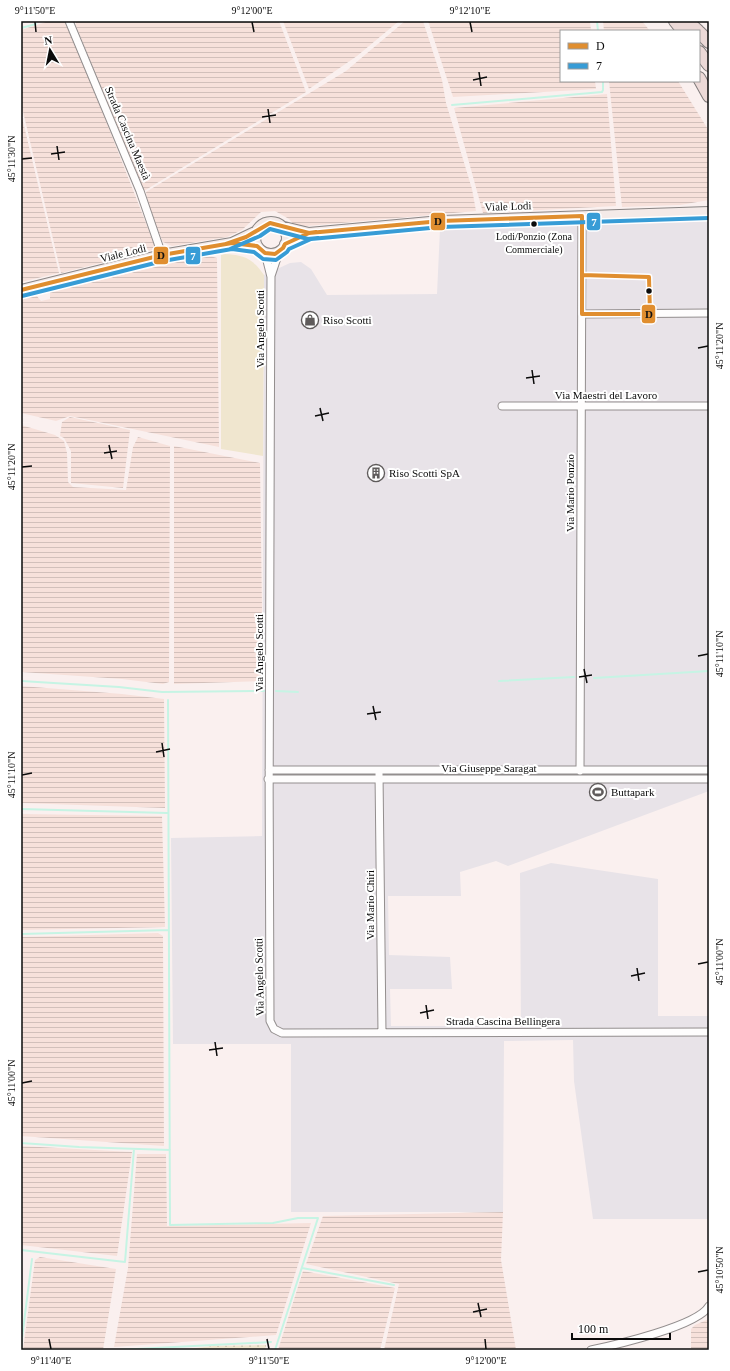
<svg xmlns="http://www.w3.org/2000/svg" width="730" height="1371" font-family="Georgia,serif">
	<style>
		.industrial { fill: #e8e3e8 }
		.farmland { fill: url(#farmland-rules) }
		.grass { fill: #f0e6cf }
		.garden { fill: url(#garden-dots) }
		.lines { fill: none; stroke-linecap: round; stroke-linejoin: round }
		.stream { stroke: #c6f4e4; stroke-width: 2 }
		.street-casing { stroke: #938e8e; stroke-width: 9 }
		.secondary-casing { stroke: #898584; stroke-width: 12 }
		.primary-casing { stroke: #807b7b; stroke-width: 14 }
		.street { stroke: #fefdfd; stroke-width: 7 }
		.secondary { stroke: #f4eae8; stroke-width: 10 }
		.primary { stroke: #ecd9d7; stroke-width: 12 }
		.bus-1-casing { stroke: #fff; stroke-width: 7 }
		.bus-2-casing { stroke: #fff; stroke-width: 7 }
		.bus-1 { stroke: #e08e2f; stroke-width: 4 }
		.bus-2 { stroke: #379cd6; stroke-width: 4 }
		.ticks { fill: none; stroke: #0b0b0b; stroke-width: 1.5 }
		.bus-dot { fill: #0b0b0b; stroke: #fff; stroke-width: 1.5 }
		.labels { text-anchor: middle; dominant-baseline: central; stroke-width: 4; stroke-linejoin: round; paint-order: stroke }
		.bus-label { font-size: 10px; fill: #0b0b0b; stroke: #fff }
		.street-label { font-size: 11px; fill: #0b0b0b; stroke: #fff }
		.poi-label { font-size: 11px; fill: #0b0b0b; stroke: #fff; text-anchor: start }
		.line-badge { stroke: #fff; stroke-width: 1.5 }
		.badge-label { font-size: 11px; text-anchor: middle; font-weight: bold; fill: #fff }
		.pale-badge-label { font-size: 11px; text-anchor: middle; font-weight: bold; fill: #111 }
		.neatline { fill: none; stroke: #0b0b0b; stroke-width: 1.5 }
		.ticks-label { font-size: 10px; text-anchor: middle; fill: #0b0b0b }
	</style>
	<defs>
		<pattern id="farmland-rules" width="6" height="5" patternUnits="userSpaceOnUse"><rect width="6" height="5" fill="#f7e1db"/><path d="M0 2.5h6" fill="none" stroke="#d2c0bb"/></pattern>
		<pattern id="garden-dots" width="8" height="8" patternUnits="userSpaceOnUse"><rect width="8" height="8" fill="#f0e6cf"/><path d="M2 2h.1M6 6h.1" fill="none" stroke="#ccc4b0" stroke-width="1.8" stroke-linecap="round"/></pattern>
	</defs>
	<rect width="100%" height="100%" fill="#faf0ef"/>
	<path class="industrial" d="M699 220 709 221V791L508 866 496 861 460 872 461 896H388L389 955 450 957 452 989H390L391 1026H521L520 873 551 863 658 879V1016H709V1219H593L574 1081 573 1040 504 1041 503 1212H291V1044H173L171 838 262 836 264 275 290 263 301 262 311 269 327 295 437 294 440 229Z"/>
	<path class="farmland" d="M49 21H63L69 26 156 249 61 273 21 103V30Z
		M76 21H279L306 92 144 191 76 26Z
		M283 21H399L357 56 309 89Z
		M405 21H423L442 80 446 103 472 189 476 211 296 227 289 219 275 211 261 212 242 230 227 237 172 246 163 242 150 211 146 192 346 71Z
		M428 21H590L591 31H561V81H595L596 89 453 97Z
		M603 21H642L650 31H604Z
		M609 81H678L709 131V200L680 205 622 207Z
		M607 94 616 206 483 213 454 108Z
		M21 113 59 273 21 282Z
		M206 255 217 258 219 447 70 416 56 421 21 413V298L36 295 41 301 50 299V292Z
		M70 417 130 430 123 488 71 483V451L64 438 60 436 62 422Z
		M21 425 55 435 64 441 67 453 68 482 73 487 126 490 133 447 138 437 170 446 169 682 163 684 122 679 21 672Z
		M174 446 260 463 263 681 174 684Z
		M21 686 122 694 164 699 165 808 21 803Z
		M21 814 162 816 165 927 21 930Z
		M158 933 163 936 164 1146 21 1136V937Z
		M21 1146 132 1152 117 1256 21 1245Z
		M137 1154H166L167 1226 311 1223 276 1335 114 1347 128 1268Z
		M503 1212 501 1260 516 1350H384L399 1284 306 1264 323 1216Z
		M40 1257 116 1269 103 1350H23L35 1260Z
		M303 1271 395 1288 380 1350H278Z
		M709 1319V1350H691V1329L695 1325Z"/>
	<path class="grass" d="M225 254C244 255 252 258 264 275L263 456 221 449V255Z"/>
	<path class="garden" d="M266 1345 265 1350H180L213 1346Z"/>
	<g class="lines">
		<path class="stream" d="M597 21 598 31
			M21 22 26 21
			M21 28 36 24
			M452 105 602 92 603 90V81
			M594 678 709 671
			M21 681 119 687 162 692 264 691
			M499 681 574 677
			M276 691 298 692
			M168 700 170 1225 273 1223 298 1218H318L275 1350
			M21 809 167 813
			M21 934 169 930
			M21 1143 79 1147 170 1150
			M21 1250 125 1262 134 1149
			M302 1268 394 1285
			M21 1346 32 1259
			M117 1350 271 1342"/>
		<g class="street-casing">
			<path id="street" d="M69 21 140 191 162 255
				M265 253 271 277C270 525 268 773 270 1021L274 1029 282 1033 709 1032
				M271 276 279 252
				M582 314 709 313
				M502 406H709
				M269 770H709
				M580 771 582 216
				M379 773 382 1033
				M268 779H709
				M591 1350C615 1345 698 1326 709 1306"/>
		</g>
		<g class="secondary-casing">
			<path id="secondary" d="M255 238a16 16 0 1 1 32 0a16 16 0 1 1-32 0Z
				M280 226 309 233 441 221 709 212
				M232 243 257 231
				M285 244 309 233
				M21 290 162 255 232 243 257 246"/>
		</g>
		<g class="primary-casing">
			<path id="primary" d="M675 21 683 31
				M687 21 698 31
				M699 32 709 42
				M699 52 709 65
				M699 78 709 96"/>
		</g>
		<use href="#street" class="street"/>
		<use href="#secondary" class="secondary"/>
		<use href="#primary" class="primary"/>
		<g class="bus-1-casing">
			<path id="bus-1" d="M582 216V275
				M226 244 246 237 270 223 309 233 316 232
				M582 275 649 277 650 314H582Z
				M21 290 162 255 232 243 257 246 265 253 275 254 283 248 285 244 309 233 441 221 582 216"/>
		</g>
		<g class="bus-2-casing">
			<path id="bus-2" d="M230 249 260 236 270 229 308 239 318 238
				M22 296 163 261 232 249 254 252 263 259 276 260 287 252 289 249 311 239 441 227 709 218"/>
		</g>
		<use href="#bus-1" class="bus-1"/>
		<use href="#bus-2" class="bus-2"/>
	</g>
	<path class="ticks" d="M35 22 36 32M252 22 254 32M470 22 472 32M479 72 481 86M473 80 487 77M268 109 270 123M262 117 276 115M57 146 59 160M51 154 65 152M22 159 32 158M698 348 708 346M532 370 534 384M526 378 540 376M320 408 323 421M315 416 329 413M109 445 112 459M104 453 117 451M22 467 32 466M698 656 708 654M584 669 587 683M579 677 592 675M373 706 376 720M367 714 381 712M162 743 164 757M156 752 170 749M22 775 32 773M698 964 708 962M637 968 639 981M631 976 645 973M426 1005 428 1019M420 1013 434 1010M215 1042 217 1056M209 1050 223 1048M22 1083 32 1081M698 1272 708 1270M478 1303 481 1317M473 1312 487 1309M49 1339 51 1349M267 1339 269 1349M485 1339 486 1349"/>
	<defs>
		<g id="shop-ring" transform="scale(0.9)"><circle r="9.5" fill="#fff" stroke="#5f5b5b" stroke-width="1.5"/><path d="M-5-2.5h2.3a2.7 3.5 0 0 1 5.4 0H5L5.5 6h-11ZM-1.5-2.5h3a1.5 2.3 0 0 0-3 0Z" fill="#5f5b5b"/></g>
		<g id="building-ring" transform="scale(0.9)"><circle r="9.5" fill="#fff" stroke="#5f5b5b" stroke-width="1.5"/><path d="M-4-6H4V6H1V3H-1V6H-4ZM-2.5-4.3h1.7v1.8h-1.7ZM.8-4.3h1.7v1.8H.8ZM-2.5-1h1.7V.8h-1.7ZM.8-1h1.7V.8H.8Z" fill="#5f5b5b"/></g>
		<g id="stadium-ring" transform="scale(0.9)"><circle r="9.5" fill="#fff" stroke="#5f5b5b" stroke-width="1.5"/><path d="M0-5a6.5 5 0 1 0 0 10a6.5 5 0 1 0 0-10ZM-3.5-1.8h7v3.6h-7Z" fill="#5f5b5b"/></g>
	</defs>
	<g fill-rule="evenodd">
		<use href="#shop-ring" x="310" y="320"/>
		<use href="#building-ring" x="376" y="473"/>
		<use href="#stadium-ring" x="598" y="792"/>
	</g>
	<g class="bus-dot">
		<circle cx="534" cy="224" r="3.5"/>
		<circle cx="649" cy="291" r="3.5"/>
	</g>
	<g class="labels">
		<g class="bus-label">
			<text x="534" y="236">Lodi/Ponzio (Zona<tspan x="534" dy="13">Commerciale)</tspan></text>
		</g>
		<g class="street-label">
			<text transform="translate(128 133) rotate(67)">Strada Cascina Maestà</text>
			<text transform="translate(508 206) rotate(-2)">Viale Lodi</text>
			<text transform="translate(123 253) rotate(-14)">Viale Lodi</text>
			<text transform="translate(260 329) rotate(-90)">Via Angelo Scotti</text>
			<text x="606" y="395">Via Maestri del Lavoro</text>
			<text transform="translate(570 493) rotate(-90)">Via Mario Ponzio</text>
			<text transform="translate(259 653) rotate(-90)">Via Angelo Scotti</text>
			<text x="489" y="768">Via Giuseppe Saragat</text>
			<text transform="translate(370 905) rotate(-90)">Via Mario Chiri</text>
			<text transform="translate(259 977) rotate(-91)">Via Angelo Scotti</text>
			<text x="503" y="1021">Strada Cascina Bellingera</text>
		</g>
		<g class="poi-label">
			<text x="323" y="320">Riso Scotti</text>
			<text x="389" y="473">Riso Scotti SpA</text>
			<text x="611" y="792">Buttapark</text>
		</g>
	</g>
	<g class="line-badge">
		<rect x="430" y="212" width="16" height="19" rx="4" fill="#e08e2f"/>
		<rect x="586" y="212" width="15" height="19" rx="4" fill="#379cd6"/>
		<rect x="153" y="246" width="16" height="19" rx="4" fill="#e08e2f"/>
		<rect x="185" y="246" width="16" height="19" rx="4" fill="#379cd6"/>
		<rect x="641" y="304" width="15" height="20" rx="4" fill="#e08e2f"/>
	</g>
	<g class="badge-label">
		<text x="594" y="226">7</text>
		<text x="193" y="260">7</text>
	</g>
	<g class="pale-badge-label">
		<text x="438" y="225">D</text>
		<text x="161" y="259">D</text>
		<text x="649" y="318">D</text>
	</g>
	<rect width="730" height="1371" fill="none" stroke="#ffffff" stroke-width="44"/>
	<rect x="560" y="30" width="140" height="52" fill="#ffffff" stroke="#9d9d9d"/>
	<rect x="568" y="43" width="20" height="6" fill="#e08e2f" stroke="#9d9d9d"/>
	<text x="596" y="50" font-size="12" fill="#0b0b0b">D</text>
	<rect x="568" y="63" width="20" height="6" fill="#379cd6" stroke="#9d9d9d"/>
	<text x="596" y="70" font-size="12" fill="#0b0b0b">7</text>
	<g transform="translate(50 50) rotate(350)" stroke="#ffffff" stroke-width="3" paint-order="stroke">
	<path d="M0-3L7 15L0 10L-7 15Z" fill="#0b0b0b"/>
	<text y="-6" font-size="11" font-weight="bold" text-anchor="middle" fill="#0b0b0b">N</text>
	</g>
	<path d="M572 1333v6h98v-6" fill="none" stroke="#0b0b0b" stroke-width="2"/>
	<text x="578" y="1333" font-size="12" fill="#0b0b0b" stroke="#ffffff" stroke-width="3" paint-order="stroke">100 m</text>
	<rect x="22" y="22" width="686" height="1327" class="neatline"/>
	<g class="ticks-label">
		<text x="35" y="14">9°11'50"E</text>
		<text x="252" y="14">9°12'00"E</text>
		<text x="470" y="14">9°12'10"E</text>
		<text transform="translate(11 159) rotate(-90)" y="4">45°11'30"N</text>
		<text transform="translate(719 346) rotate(-90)" y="4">45°11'20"N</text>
		<text transform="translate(11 467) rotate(-90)" y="4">45°11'20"N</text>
		<text transform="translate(719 654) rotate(-90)" y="4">45°11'10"N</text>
		<text transform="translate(11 775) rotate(-90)" y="4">45°11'10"N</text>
		<text transform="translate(719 962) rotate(-90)" y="4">45°11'00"N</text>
		<text transform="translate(11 1083) rotate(-90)" y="4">45°11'00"N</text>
		<text transform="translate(719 1270) rotate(-90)" y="4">45°10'50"N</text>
		<text x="51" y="1364">9°11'40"E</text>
		<text x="269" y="1364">9°11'50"E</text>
		<text x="486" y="1364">9°12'00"E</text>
	</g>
</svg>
